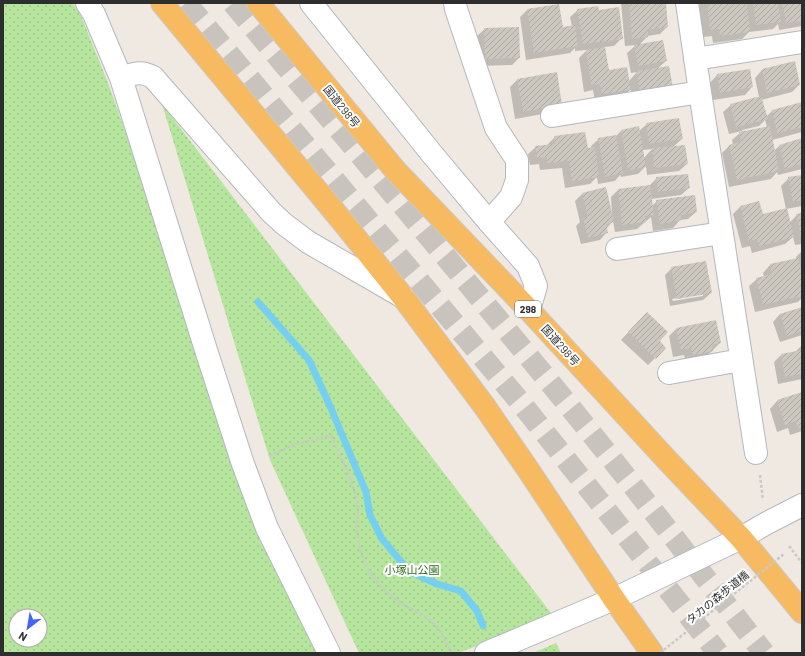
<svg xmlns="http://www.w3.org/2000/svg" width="805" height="656" font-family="Barlow,'Noto Sans JP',sans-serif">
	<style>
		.park { fill: url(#park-dots); fill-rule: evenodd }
		.shadow { fill: #0003; fill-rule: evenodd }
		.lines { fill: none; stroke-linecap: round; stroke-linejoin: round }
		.stream { stroke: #75cff0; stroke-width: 7 }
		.building { fill: url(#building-hatch) }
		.motorway-tunnel { stroke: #c8c4bd; stroke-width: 22; stroke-dasharray: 22 11; stroke-linecap: butt }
		.minor-casing { stroke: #b4b7c1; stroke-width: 24 }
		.tertiary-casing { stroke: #b4b7c1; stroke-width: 24 }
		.trunk-casing { stroke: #c9c9c9; stroke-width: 24 }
		.path { stroke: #c9c9c9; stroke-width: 2.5; stroke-dasharray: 3 2; stroke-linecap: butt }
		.minor { stroke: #fff; stroke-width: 22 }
		.tertiary { stroke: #fff; stroke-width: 22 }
		.trunk { stroke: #f8ba60; stroke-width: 22 }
		.path-bridge { stroke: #c9c9c9; stroke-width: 2.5; stroke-dasharray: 3 2; stroke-linecap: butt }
		.labels { text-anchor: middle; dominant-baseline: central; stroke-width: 4; stroke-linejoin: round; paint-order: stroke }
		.shield { fill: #fff; stroke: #6d6d6d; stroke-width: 1 }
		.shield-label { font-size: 10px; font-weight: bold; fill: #2e2e2e }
		.street-label { font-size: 11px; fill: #2e2e2e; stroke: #fff }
		.park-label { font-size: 11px; fill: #2c6e1b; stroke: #fff }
	</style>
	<defs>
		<pattern id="park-dots" width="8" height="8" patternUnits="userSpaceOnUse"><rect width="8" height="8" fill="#b6e59e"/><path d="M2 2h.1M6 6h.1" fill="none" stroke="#9dc588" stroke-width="1.8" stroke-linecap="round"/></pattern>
		<pattern id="building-hatch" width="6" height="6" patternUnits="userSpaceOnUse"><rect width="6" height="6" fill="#cbc7bf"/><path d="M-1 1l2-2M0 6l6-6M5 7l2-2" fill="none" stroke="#afaba4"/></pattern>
	</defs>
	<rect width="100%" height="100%" fill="#efe9e1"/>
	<path class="park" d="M3 3H73L82 18 108 83 146 189 231 464 258 531 317 653H3V45L5 43 3 41ZM16 616H40V640H16Z
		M162 104 554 617 458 653H359L270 460Z
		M556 643 561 653H533Z"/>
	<path class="shadow" d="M621 3H665L667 27 660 34 647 36V37L639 45 666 61 657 69 633 100 631 89 623 97 595 101 593 90 584 92 579 58 587 50 575 51V48L570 53 526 60 520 17 527 10 558 5 562 28 572 26 570 17 578 10 598 11 622 38 614 46 604 47 608 71 629 81 637 72 631 73 627 53 636 45 625 46Z
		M699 3H802V26L779 30 778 24 773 29 749 32 742 39 713 43 712 36 703 37Z
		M485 29 519 58 512 65 478 66 477 36Z
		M794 62 799 85 792 92 761 100 766 117 772 111 802 103V132L772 140 774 151 779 146 802 139V169L778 175 777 172 771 179 729 187 722 153 730 145H733L732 140 742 131 729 134 723 112 731 105 759 97 755 78 762 70ZM765 120 767 127 743 132 742 130 759 126Z
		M749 70 752 87 745 95 713 100 710 83 717 75Z
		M517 80 554 112 515 119 510 87Z
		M647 124 682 139 673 147 687 164 679 171 647 175 646 166 638 174 621 177 620 175 615 181 598 184 597 177 590 184 565 188 562 168 540 170 539 164 530 165 528 154 536 147 547 146V145L555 137 587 149H592L591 146 599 139 616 136 621 131H639ZM652 149 644 158 642 150Z
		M802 176V206L786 209 781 186 789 178Z
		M657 178 689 188 681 195 651 199 652 206 657 201 696 212 688 219 680 220 673 228 653 231 651 217 637 229 615 232 613 221 606 229 607 232 600 240 581 244 576 226 580 222 575 201 582 194 611 213H612L611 197 618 190 649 186Z
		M740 207 762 216 789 223 797 215 802 214V244L795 245 793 237 785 244 752 253 750 246 742 248 733 214Z
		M802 251V298L798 302 755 312 749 286 757 279 764 277 763 273 770 265 796 259V257Z
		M672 268 711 293 703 300 670 306 665 275ZM703 293V296L673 301 672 299Z
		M802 308V335L780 342 773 322 780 314Z
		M639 321 658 342 655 358 648 365 621 340Z
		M676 329 720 343 705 358 686 362 684 355 673 357 669 336Z
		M802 345V379L778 384 774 362 781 355 795 352Z
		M802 393V431L790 435 788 428 777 432 770 409 777 401Z"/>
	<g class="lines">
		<path class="stream" d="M258 302 309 360 330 406 366 492 370 515 382 539 409 571 437 584 461 591 477 611 483 626"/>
	</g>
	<path class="building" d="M629 3H666L668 27 648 30V37L632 39Z
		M707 3H747L750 32 720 36 719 29 710 30Z
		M753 3H778L781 22 756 25Z
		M782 3H802V21L786 23Z
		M559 4 563 27 575 25 578 46 534 53 527 9Z
		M598 6 599 10 619 7 623 39 583 44 577 9Z
		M519 27 520 58 485 59 484 28Z
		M663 40 667 61 638 66 634 45Z
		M605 47 609 70 627 67 631 90 602 94 600 84 591 85 586 50Z
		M795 61 800 85 767 93 762 69Z
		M669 66 673 88 640 93 636 71Z
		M750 69 753 87 720 93 717 74Z
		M557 72 562 105 523 112 517 79Z
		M761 96 768 119 736 127 730 104Z
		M802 102V127L777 133 772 110Z
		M679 118 683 139 649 144 646 123Z
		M639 126 646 167 628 170 621 130Z
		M770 126 779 171 737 180 729 145 741 142 739 132Z
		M585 132 588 148 595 147 599 177 572 181 569 161 547 163V157L537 158 535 146 555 144 554 136Z
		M616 135 623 173 605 177 598 138Z
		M802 138V164L785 169 779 145Z
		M685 145 688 164 654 168 652 148Z
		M688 174 690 188 658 192 656 177Z
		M802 175V200L793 202 788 177Z
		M650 185 654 215 645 216 646 222 622 225 618 189Z
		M606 187 614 222 606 224 608 233 588 238 583 218 588 217 582 193Z
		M695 195 697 212 681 215V220L660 224 656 200Z
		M759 201 763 214 787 208 794 237 759 246 757 239 749 241 740 206Z
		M802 213V236H801L796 214Z
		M798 258 802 274V296L763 305 756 278 772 274 770 264Z
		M706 261 712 293 677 299 671 267Z
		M802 307V331L787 336 780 314Z
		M647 312 668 332 660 341 666 348 656 359 628 332Z
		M716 320 721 343 712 345 713 351 693 355 691 348 681 350 676 328Z
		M802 350V374L785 377 781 354Z
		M802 392V427L798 428 796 421 785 425 777 400Z"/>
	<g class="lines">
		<path class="motorway-tunnel" d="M186 3 521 403 610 515 718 653
			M233 3C337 128 443 252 547 379 621 469 692 561 764 653"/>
		<g class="minor-casing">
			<path id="minor" d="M87 3 94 14 121 78 206 350 243 464 267 528 329 653
				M311 3 432 154 489 222 528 266 536 286 529 310
				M455 3 456 9 496 128 517 160V180L511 197 489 222
				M687 3 700 92 756 453
				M695 59 802 42
				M121 78C133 74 140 70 153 77L271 212 284 224 308 242 403 297
				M552 116 700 92
				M617 249 722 233
				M669 373 741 360"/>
		</g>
		<g class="tertiary-casing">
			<path id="tertiary" d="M486 653 614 599 741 538 767 523 802 505"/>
		</g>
		<g class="trunk-casing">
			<path id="trunk" d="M162 3 343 222 403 297 485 407 527 468 614 599 652 653
				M258 3 395 170 529 310 667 460 741 538 802 612"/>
		</g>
		<path class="path" d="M269 456 296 444 331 436C341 457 352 479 357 501 359 510 357 518 357 526 357 543 362 561 372 575 380 587 393 599 406 606 416 612 429 617 436 626 442 633 447 645 451 653
			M760 475 763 500
			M789 546 802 563"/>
		<use href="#minor" class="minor"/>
		<use href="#tertiary" class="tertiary"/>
		<use href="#trunk" class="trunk"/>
		<path class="path-bridge" d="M660 653 784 554"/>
	</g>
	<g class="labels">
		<rect class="shield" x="515" y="301" width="26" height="16" rx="3"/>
		<g class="shield-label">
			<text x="528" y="309">298</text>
		</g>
		<g class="street-label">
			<text transform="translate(342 106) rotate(51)">国道298号</text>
			<text transform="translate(561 345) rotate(48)">国道298号</text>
			<text transform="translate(717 597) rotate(-39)">タカの森歩道橋</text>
		</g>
		<g class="park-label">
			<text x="412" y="569">小塚山公園</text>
		</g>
	</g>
	<rect width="805" height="656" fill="none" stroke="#2e2e2e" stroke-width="8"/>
	<g transform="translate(28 628) rotate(211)"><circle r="19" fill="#ffffff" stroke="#ababab"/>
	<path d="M0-3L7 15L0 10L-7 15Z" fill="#4264fb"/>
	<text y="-6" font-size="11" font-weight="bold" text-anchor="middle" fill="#2e2e2e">N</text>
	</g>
</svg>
